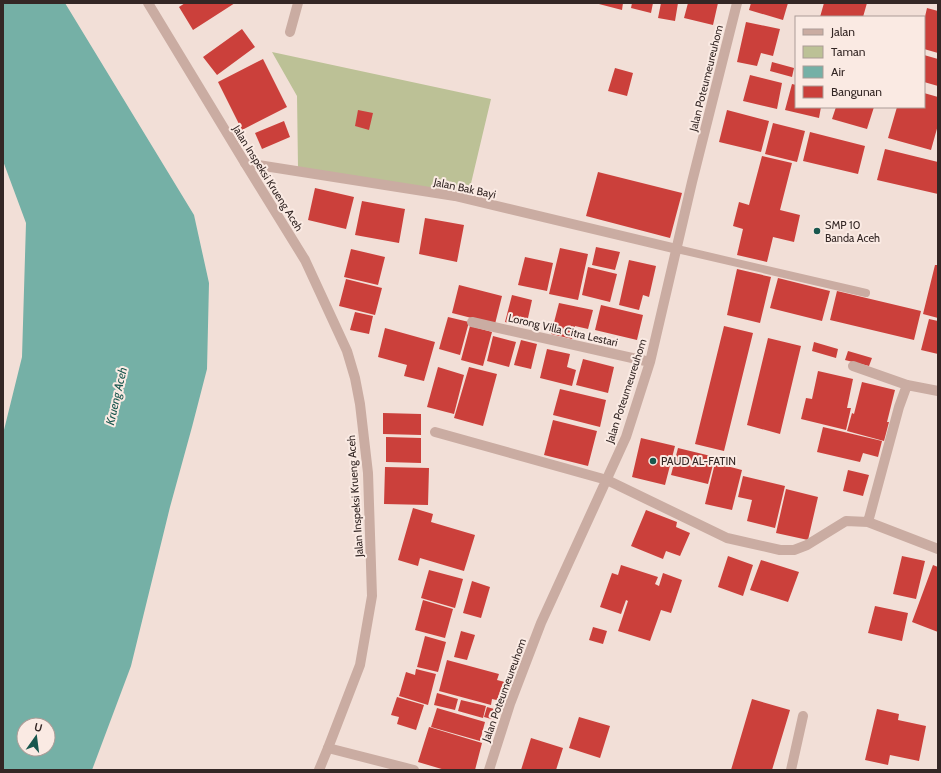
<svg xmlns="http://www.w3.org/2000/svg" width="941" height="773" font-family="Cabin,sans-serif">
	<style>
		.green { fill: #bcc196 }
		.water { fill: #75b0a6; fill-rule: evenodd }
		.building { fill: #cb403b }
		.lines { fill: none; stroke-linecap: round; stroke-linejoin: round }
		.service { stroke: #caaca2; stroke-width: 8 }
		.minor { stroke: #caaca2; stroke-width: 10 }
		.tertiary { stroke: #caaca2; stroke-width: 10 }
		.poi-dot { fill: #19574e; stroke: #faeae3; stroke-width: 1.5 }
		.labels { text-anchor: middle; dominant-baseline: central; stroke-width: 4; stroke-linejoin: round; paint-order: stroke }
		.street-label { font-size: 11px; fill: #342725; stroke: #faeae3 }
		.poi-label { font-size: 11px; fill: #342725; stroke: #faeae3; text-anchor: start }
		.water-label { font-size: 12px; font-style: italic; fill: #19574e; stroke: #faeae3 }
	</style>
	<rect width="100%" height="100%" fill="#f2dfd7"/>
	<path class="green" d="M272 52 491 99 468 196 298 167 297 96Z"/>
	<path class="water" d="M3 3H65L194 215 209 283 207 369 192 427 170 507 131 666 92 770H3V434L22 357 26 223 3 161ZM24 725H48V749H24Z"/>
	<path class="building" d="M185 3H235L193 30 179 7Z
		M595 3H623L622 10Z
		M632 3H653L651 13 631 8Z
		M661 3H678L675 21 658 18Z
		M688 3H718L713 25 684 18Z
		M751 3H788L783 20 749 10Z
		M824 3H867L863 17H820Z
		M927 8 938 11V53L924 49V21Z
		M746 22 780 29 773 56 761 53 757 66 737 62Z
		M242 29 255 47 217 75 203 57Z
		M924 55 938 59V86L924 82Z
		M263 59 287 107 242 130 218 82Z
		M772 62 794 68 792 77 770 71Z
		M615 68 633 73 627 96 608 91Z
		M750 75 782 83 777 109 743 101Z
		M792 84 796 85V107H821L819 118 785 110Z
		M924 93 938 97V125L931 150 888 138 897 107H924Z
		M836 107H874L867 129 832 119Z
		M358 110 373 113 369 130 355 126Z
		M727 110 769 121 761 152 719 142Z
		M284 121 290 137 262 149 255 133Z
		M773 123 805 131 797 162 765 154Z
		M810 132 865 146 858 174 803 161Z
		M885 149 938 162V194L877 180Z
		M762 156 792 163 780 210 800 215 794 242 773 237 767 262 737 255 743 229 733 226 739 202 749 205Z
		M598 172 682 193 670 238 586 216Z
		M315 188 354 197 346 229 308 220Z
		M362 201 405 209 399 243 355 235Z
		M425 218 464 225 457 262 419 254Z
		M596 247 620 252 615 270 592 265Z
		M560 248 588 254 578 300 549 294Z
		M351 249 385 257 378 285 344 277Z
		M525 257 553 263 547 291 518 285Z
		M629 260 656 266 649 297 643 295 639 310 619 305Z
		M935 265H938V318L923 314Z
		M588 267 617 274 610 302 582 295Z
		M737 269 771 277 760 323 727 315Z
		M778 278 830 291 822 321 770 308Z
		M346 279 382 288 375 315 339 306Z
		M459 285 502 296 495 324 452 313Z
		M837 291 921 311 914 340 830 320Z
		M512 295 532 300 526 327 505 322Z
		M559 303 593 310 588 329 575 326 572 339 551 334Z
		M601 305 643 315 637 340 595 330Z
		M355 312 373 316 369 334 350 330Z
		M448 317 469 322 460 355 439 349Z
		M929 319 938 321V354L921 350Z
		M470 326 492 332 483 366 461 360Z
		M724 326 753 333 724 451 695 444Z
		M385 328 435 342 424 381 404 376 407 365 378 357Z
		M493 336 516 342 509 367 487 361Z
		M768 338 801 346 780 434 747 425Z
		M521 340 537 344 531 369 514 365Z
		M814 342 838 349 836 358 812 351Z
		M547 349 570 354 567 367 576 370 572 386 540 378Z
		M848 351 872 358 869 366 845 360Z
		M583 359 614 367 608 393 576 385Z
		M438 367 464 375 454 414 427 407Z
		M469 367 497 374 483 426 454 418Z
		M818 371 853 379 847 408H851L846 430 801 419 806 398 812 399Z
		M862 382 895 390 887 422H889L884 441 847 431 852 413 854 414Z
		M560 389 606 400 600 427 553 415Z
		M383 413 421 414V435L383 434Z
		M553 420 597 431 588 466 544 455Z
		M823 427 882 441 878 457 863 453 860 462 817 452Z
		M386 437 421 438V463L386 462Z
		M641 438 675 446 665 485 632 477Z
		M678 448 715 457 708 484 671 475Z
		M715 463 742 470 732 510 705 504Z
		M385 467 429 468 428 505 384 504Z
		M848 470 869 475 863 496 843 491Z
		M743 476 785 486 775 528 747 521 752 500 738 497Z
		M786 489 818 497 808 540 776 533Z
		M413 508 433 514 431 522 475 535 464 571 420 558 418 566 398 560Z
		M646 510 677 522 676 527 690 533 680 556 666 551 663 559 631 546Z
		M728 556 753 565 743 596 718 587Z
		M902 556 925 561 916 599 893 594Z
		M761 560 799 572 788 602 750 590Z
		M621 565 658 577 655 584 659 586 663 573 682 580 671 613 661 610 650 641 618 631 628 601 626 600 621 614 600 607 612 573 618 575Z
		M933 565 938 567V632L912 622Z
		M429 570 463 579 455 608 421 598Z
		M472 581 490 587 481 618 463 613Z
		M423 600 453 609 445 638 415 630Z
		M875 606 908 613 902 641 868 633Z
		M593 627 607 631 603 644 589 640Z
		M461 631 475 635 467 660 454 657Z
		M425 636 446 642 438 672 417 667Z
		M447 660 499 674 497 680 505 682 501 701 492 699 491 705 439 691Z
		M416 669 436 674 428 705 399 696 406 672 415 675Z
		M437 693 458 699 455 710 434 705Z
		M397 697 424 705 416 730 397 724 399 717 391 715Z
		M752 699 790 710 772 770H731Z
		M461 700 486 706 483 718 458 711Z
		M487 707 498 710 495 720 484 717Z
		M437 708 485 722 480 741 431 727Z
		M877 709 899 714 898 720 926 726 919 761 890 755 888 765 865 760Z
		M579 717 610 726 600 758 569 748Z
		M429 727 482 743 475 770H445L418 762Z
		M531 738 563 748 556 770H521Z"/>
	<g class="lines">
		<path class="service" d="M677 249 866 293"/>
		<path class="minor" d="M290 32 298 3
			M245 163 455 196 677 249
			M472 322 650 362
			M853 366 907 385 938 391
			M435 432 607 480 727 538 780 550H794L807 545 846 521 868 522 938 549
			M868 522 899 407 907 385
			M328 748 414 770
			M489 770 510 704 541 623 626 437 650 362 692 182 737 3
			M791 770 803 716"/>
		<path class="tertiary" d="M148 3 245 163 305 260 347 351 355 378 360 404 368 473 372 596 360 665 328 748 319 770"/>
	</g>
	<g class="poi-dot">
		<circle cx="817" cy="231" r="4"/>
		<circle cx="653" cy="461" r="4"/>
	</g>
	<g class="labels">
		<g class="street-label">
			<text transform="translate(706 78) rotate(-76)">Jalan Poteumeureuhom</text>
			<text transform="translate(268 178) rotate(58)">Jalan Inspeksi Krueng Aceh</text>
			<text transform="translate(465 188) rotate(12)">Jalan Bak Bayi</text>
			<text transform="translate(563 330) rotate(13)">Lorong Villa Citra Lestari</text>
			<text transform="translate(626 391) rotate(-72)">Jalan Poteumeureuhom</text>
			<text transform="translate(355 496) rotate(-94)">Jalan Inspeksi Krueng Aceh</text>
			<text transform="translate(504 690) rotate(-70)">Jalan Poteumeureuhom</text>
		</g>
		<g class="poi-label">
			<text x="825" y="225">SMP 10<tspan x="825" dy="13">Banda Aceh</tspan></text>
			<text x="661" y="461">PAUD AL-FATIN</text>
		</g>
		<g class="water-label">
			<text transform="translate(116 396) rotate(-77)">Krueng Aceh</text>
		</g>
	</g>
	<rect width="941" height="773" fill="none" stroke="#342725" stroke-width="8"/>
	<rect x="795" y="16" width="130" height="92" fill="#faeae3" stroke="#ab9c97"/>
	<rect x="803" y="29" width="20" height="6" fill="#caaca2" stroke="#ab9c97"/>
	<text x="831" y="36" font-size="12" fill="#342725">Jalan</text>
	<rect x="803" y="46" width="20" height="12" fill="#bcc196" stroke="#ab9c97"/>
	<text x="831" y="56" font-size="12" fill="#342725">Taman</text>
	<rect x="803" y="66" width="20" height="12" fill="#75b0a6" stroke="#ab9c97"/>
	<text x="831" y="76" font-size="12" fill="#342725">Air</text>
	<rect x="803" y="86" width="20" height="12" fill="#cb403b" stroke="#ab9c97"/>
	<text x="831" y="96" font-size="12" fill="#342725">Bangunan</text>
	<g transform="translate(36 737) rotate(14)"><circle r="19" fill="#faeae3" stroke="#ab9c97"/>
	<path d="M0-3L7 15L0 10L-7 15Z" fill="#19574e"/>
	<text y="-6" font-size="11" font-weight="bold" text-anchor="middle" fill="#342725">U</text>
	</g>
</svg>
